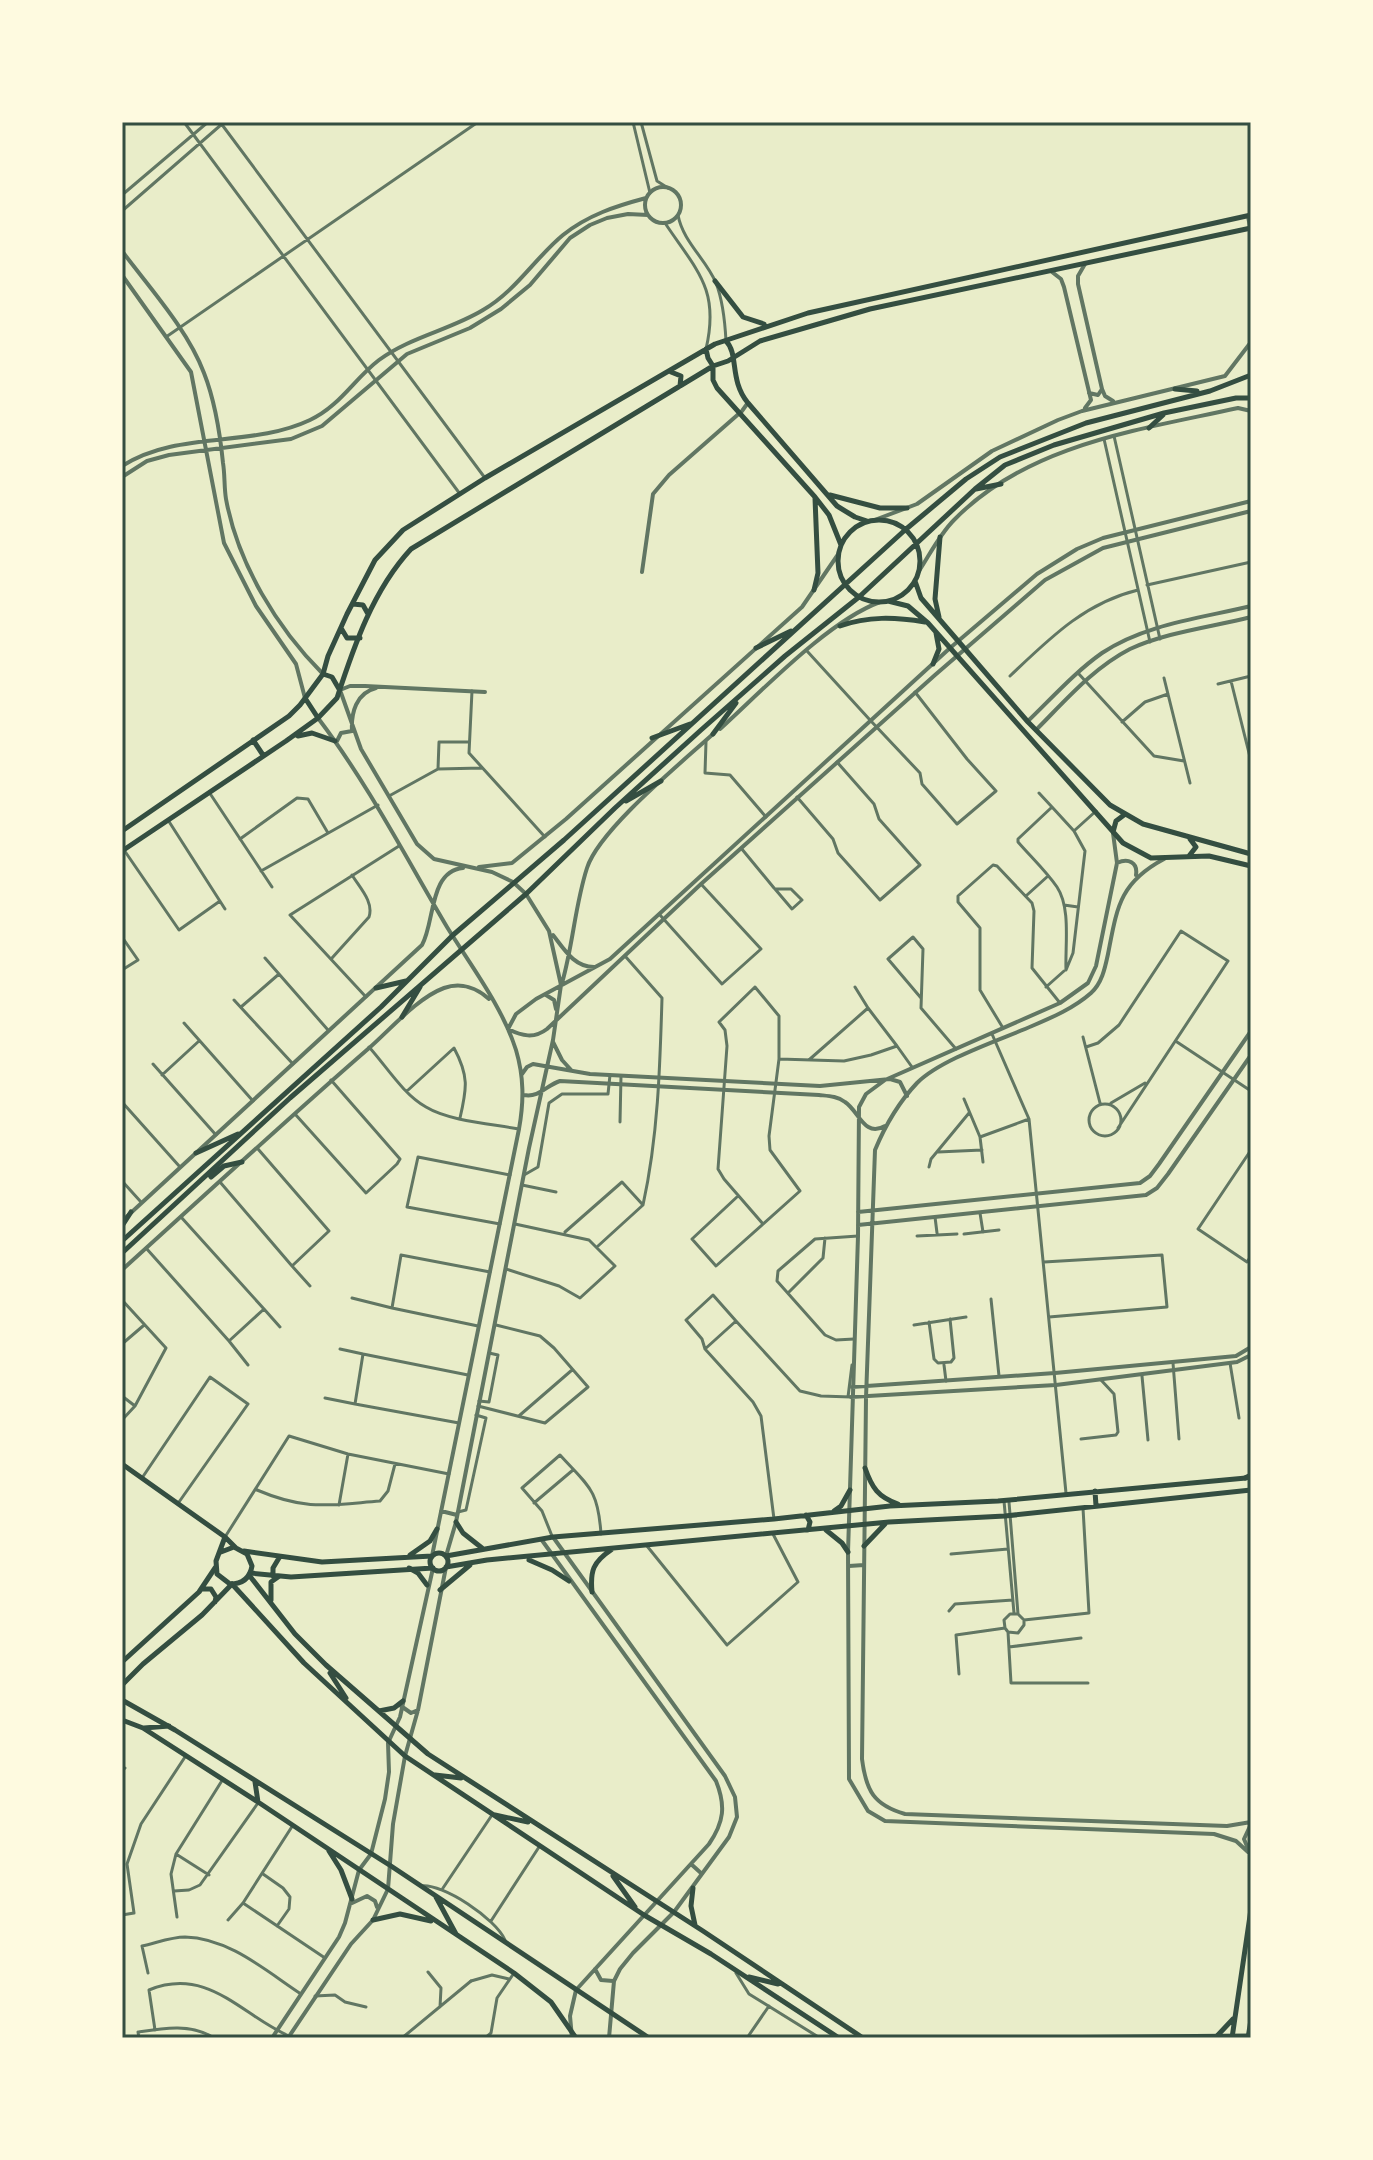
<svg xmlns="http://www.w3.org/2000/svg" width="1373" height="2160" font-family="'Open Sans',sans-serif">
	<style>
		.lines { fill: none; stroke-linecap: round; stroke-linejoin: round }
		.pedestrian { stroke: #617663; stroke-width: 3 }
		.minor { stroke: #617663; stroke-width: 3 }
		.tertiary { stroke: #617663; stroke-width: 4 }
		.secondary { stroke: #344e41; stroke-width: 5 }
		.primary { stroke: #344e41; stroke-width: 5 }
		.neatline { fill: none; stroke: #344e41; stroke-width: 3 }
	</style>
	<rect width="100%" height="100%" fill="#e9edc9"/>
	<g class="lines">
		<path class="pedestrian" d="M807 651 870 720
			M472 691 469 753 545 837
			M706 742 705 773 730 775 766 817
			M438 769 482 768
			M389 796 438 769 439 742H469
			M428 1972 441 1988 440 2007
			M402 2038 471 1981"/>
		<path class="minor" d="M184 122 460 494
			M220 122 485 478
			M633 122 650 193
			M641 122 657 181 668 188
			M122 195 208 122
			M122 211 222 124
			M678 215C683 242 706 259 716 283 723 301 725 322 726 341
			M665 223C697 271 720 289 706 349
			M166 337 478 122
			M1114 436 1160 639
			M1104 439 1150 642
			M1147 585 1251 562
			M1078 673 1154 756 1184 761
			M1010 676C1049 639 1084 603 1138 590
			M1164 678 1190 783
			M1231 681 1251 761
			M1218 684 1251 676
			M870 720 920 773 922 784 957 824 996 791 967 759 915 692
			M1122 722 1145 702 1168 694
			M209 792 272 887
			M1039 793 1052 807
			M797 797 833 839 838 853 880 900 920 865 879 819 874 804 837 762
			M1052 807 1074 831 1085 851 1073 953 1066 970C1065 945 1071 908 1057 887 1046 871 1031 857 1018 842V839Z
			M168 820 225 909
			M1075 830 1096 811
			M240 839 297 798 308 799 328 833
			M741 848 774 888
			M124 850 179 930 220 901
			M261 871 378 805
			M775 889H791L802 900 792 909Z
			M1027 895 1048 876
			M1064 905 1078 907
			M660 915 722 984 761 949 701 884
			M122 937 138 960 122 970
			M625 956 662 998C660 1067 658 1137 643 1205
			M265 958 328 1030
			M332 958 369 917C374 902 360 888 352 875
			M855 987 868 1008
			M1046 987 1064 971
			M366 997 290 915 399 846
			M921 998 888 959 913 937 923 949 921 1008 956 1049
			M234 1000 293 1064
			M241 1007 279 974
			M184 1023 253 1101
			M1003 1028 980 990V928L958 902V896L993 865 997 866 1032 903 1034 911 1032 968 1060 1003
			M992 1034 1029 1119 1066 1493
			M1083 1037 1100 1103
			M1177 1042 1251 1091
			M897 1046 912 1067
			M369 1047C387 1067 403 1094 426 1107 449 1121 492 1124 519 1129
			M1086 1047 1098 1043 1119 1025 1181 931 1228 961 1118 1128
			M779 1059 844 1061 871 1055 897 1046 868 1008 810 1059
			M153 1064 216 1135
			M162 1075 199 1041
			M407 1091 454 1048C469 1076 467 1088 460 1118
			M964 1099 980 1137 983 1162
			M122 1102 180 1167
			M1111 1103 1145 1083
			M1089 1120a16 16 0 1 1 32 0a16 16 0 1 1-32 0Z
			M295 1114 366 1193 397 1164 400 1159 331 1080
			M620 1122 621 1076
			M980 1137 1029 1119
			M1251 1150 1198 1229 1247 1262 1251 1256
			M938 1152 982 1150
			M929 1167 931 1159 969 1113
			M524 1175 538 1167 549 1103 562 1094H608L610 1075
			M122 1181 141 1202
			M220 1182 292 1266 329 1231 258 1149
			M522 1185 556 1192
			M738 1196 692 1239 716 1266 800 1191 770 1150 769 1136 779 1059V1016L755 987 719 1022 725 1030 727 1046 718 1169 724 1179 763 1224
			M980 1213 983 1232
			M935 1217 937 1233
			M500 1224 407 1207 418 1157 510 1175
			M565 1232 622 1182 643 1205 598 1246
			M964 1234 999 1230
			M917 1236 957 1234
			M146 1248 229 1341 264 1309 181 1217
			M1044 1262 1162 1255 1167 1307 1049 1317
			M292 1266 310 1286
			M506 1269 559 1286 580 1298 615 1266 589 1240 515 1224
			M788 1293 823 1258 825 1238
			M352 1298 392 1308
			M991 1299 999 1376
			M122 1300 166 1348 135 1406 122 1420
			M264 1309 280 1327
			M929 1322 934 1359 938 1363 951 1362 954 1358 950 1319
			M914 1325 966 1317
			M478 1326 392 1308 401 1255 490 1272
			M854 1339 836 1340 825 1335 777 1281 778 1271 815 1239 858 1236
			M229 1341 248 1365
			M122 1344 143 1326
			M340 1349 363 1354
			M705 1349 702 1339 686 1320 713 1295 736 1321
			M1173 1363 1179 1439
			M1230 1363 1239 1418
			M944 1365 946 1381
			M1142 1376 1148 1440
			M122 1396 135 1406
			M848 1397 852 1365
			M325 1398 355 1404
			M479 1401 489 1402 498 1355 489 1353
			M478 1406 545 1423 588 1387 554 1348 540 1336 496 1325
			M520 1415 572 1370
			M459 1423 355 1404 363 1354 468 1375
			M1081 1439 1116 1435 1118 1432 1114 1394 1101 1380
			M142 1478 210 1377 248 1404 179 1502
			M257 1490C306 1511 329 1505 380 1501L388 1491 395 1464
			M1004 1501 1014 1613
			M1009 1502 1018 1614 1024 1620V1625L1018 1633 1008 1632 1005 1628 1004 1620 1010 1614H1018
			M534 1503 573 1470
			M339 1505 348 1454
			M458 1512 466 1510 486 1418 476 1415
			M774 1519 761 1416 753 1402 705 1349 736 1321 800 1391 821 1396 851 1397
			M552 1536 542 1511 522 1488 560 1455C589 1487 598 1489 601 1534
			M225 1537 289 1436 348 1454 449 1474
			M647 1546 727 1645 798 1582 773 1534
			M951 1554 1008 1549
			M949 1611 955 1604 1013 1600
			M1024 1620 1089 1613 1083 1508
			M1008 1632 1011 1683H1088
			M1009 1647 1081 1638
			M959 1674 956 1635 1005 1628
			M122 1771 125 1768
			M176 1854 209 1875
			M263 1874 283 1888 290 1897 289 1909 277 1926
			M421 1886C443 1883 496 1919 505 1940
			M443 1888 492 1815
			M174 1891 189 1890 200 1885 258 1803
			M243 1903 325 1958
			M122 1915 134 1913 127 1864 141 1824 185 1757
			M177 1917 171 1874 176 1854 223 1779
			M228 1920 243 1903 293 1825
			M491 1921 539 1847
			M148 1973 142 1946C156 1943 171 1937 185 1937 229 1938 266 1971 301 1994
			M736 1973 749 1994 820 2038
			M471 1981 492 1975 509 1979
			M315 1996 335 1995 345 2002 366 2007
			M155 2030 149 1990C208 1966 241 2015 289 2036
			M139 2038 138 2032C163 2028 191 2023 214 2038
			M464 2038H485
			M485 2038 491 2033 497 1998 514 1973
			M747 2038 769 2006"/>
		<path class="tertiary" d="M645 205a18 18 0 1 1 36 0a18 18 0 1 1-36 0Z
			M1248 216 1251 233
			M122 251C149 287 188 330 204 373 215 401 220 433 223 463 225 475 224 487 226 499 238 564 277 628 323 674
			M1085 264 1078 276V284L1102 389 1105 396 1113 401
			M1052 272 1061 279 1064 287 1091 400 1085 408
			M122 275 191 372 224 543 256 606 296 664 305 698
			M1089 393 1098 395 1102 389
			M122 466C178 430 251 448 310 420 340 406 354 379 379 360 410 337 450 330 483 310 516 291 535 258 563 235 588 215 616 206 646 198
			M122 477 147 461 169 455 291 439 322 426 407 354 470 328 501 309 530 285 570 238 590 225 607 218 628 214 648 215
			M872 521 917 504 992 451 1058 420 1082 411 1225 376 1251 342
			M919 571C930 554 940 534 954 520 1028 444 1139 430 1238 408L1251 411
			M642 572 653 494 669 475 742 411 747 404
			M318 718C368 784 405 856 447 927 471 966 502 1006 516 1050 524 1077 524 1101 519 1129L432 1556
			M1028 721C1052 698 1075 672 1102 653 1145 624 1202 618 1251 606
			M720 729C762 691 828 621 880 602
			M1036 730C1065 701 1093 668 1130 649 1167 632 1212 627 1251 617
			M337 741 341 733 352 731C351 713 356 693 376 688
			M1113 833 1117 863 1096 966 1088 983 1060 1003 885 1080 866 1094 859 1107 858 1236 848 1552 849 1779 868 1811 885 1821 1214 1834 1236 1841 1248 1852
			M1164 859C1119 883 1117 908 1108 954 1105 968 1102 983 1091 993 1074 1008 1053 1017 1032 1026 1000 1040 941 1059 917 1083 899 1102 885 1126 875 1150L866 1398 862 1759C866 1791 874 1805 905 1814L1227 1826 1251 1822
			M1117 863C1128 858 1138 862 1136 875
			M479 867 512 863 566 819 802 607 839 553
			M553 935C564 949 574 967 594 967
			M562 983C573 945 575 905 587 868 599 830 681 763 713 734
			M546 995 554 1000 556 1009
			M508 1029C522 1036 534 1039 547 1029L701 884 935 675 1045 580 1103 548 1251 511
			M508 1029 516 1014 536 999 610 959 950 648 1037 574 1077 549 1103 538 1251 501
			M553 1042 562 1060 572 1071
			M522 1074 527 1067 533 1064 590 1074 820 1086 890 1079 900 1082 907 1096
			M524 1095C539 1098 547 1085 560 1081L819 1095C828 1096 837 1096 845 1102 859 1111 864 1138 885 1126
			M858 1212 1140 1183 1150 1176 1159 1164 1251 1031
			M122 1221 422 945C435 922 429 871 463 868
			M858 1225 1146 1195 1157 1188 1168 1174 1251 1055
			M122 1270C204 1196 285 1121 368 1049 390 1030 417 998 444 988 461 982 477 988 489 999
			M852 1387 1055 1373 1236 1356 1251 1347
			M851 1397 1056 1385 1237 1362 1251 1355
			M441 1511 457 1515
			M553 1537 725 1776 735 1797 737 1817 729 1837 674 1912 633 1953 620 1969 614 1981 609 2038
			M541 1539 716 1781C726 1806 724 1822 709 1844L576 1990 570 2016 572 2038
			M446 1556 456 1522 529 1148 553 1040 561 985 549 931 526 894 513 882 492 872 434 859 417 844 361 749 340 690 350 686H365L485 692
			M849 1566 864 1565
			M401 1706 411 1713 418 1710
			M1251 1824 1244 1839 1251 1856
			M691 1864 702 1874
			M350 1904 367 1896 375 1901 377 1907
			M595 1969 601 1980 613 1981
			M272 2038 339 1937 345 1923 359 1870 371 1854 385 1799 389 1772 388 1743 400 1717 433 1568
			M288 2038 351 1944 373 1920 388 1889 393 1824 405 1756 418 1710 446 1567"/>
		<path class="secondary" d="M865 1468C872 1488 878 1497 898 1504
			M1095 1491 1096 1506
			M834 1511 841 1506 850 1490
			M806 1515 810 1522 808 1530
			M456 1522 463 1533 482 1548
			M826 1530 842 1543 848 1552
			M864 1546 885 1524
			M244 1551 322 1562 432 1556
			M430 1562a9 9 0 1 1 18 0a9 9 0 1 1-18 0Z
			M410 1555 430 1541 437 1529
			M446 1556 553 1537 774 1519 890 1506 998 1501 1246 1478
			M529 1560 552 1570 569 1581
			M446 1567 487 1560 889 1522 1005 1516 1251 1490
			M409 1568 418 1573 427 1585
			M250 1573 291 1577 433 1568
			M273 1576V1568L279 1558
			M201 1589H211L216 1597 215 1602
			M440 1590 470 1565
			M592 1592C590 1571 593 1562 611 1550
			M122 1662 199 1592 215 1568
			M122 1685 143 1664 202 1615 232 1584
			M1026 2038 1251 2036"/>
		<path class="primary" d="M715 281 743 317 764 324
			M726 341C739 354 729 380 748 403L837 506 855 517 867 521
			M706 349 708 358 713 366
			M713 366V380L717 388 815 497 829 515 841 545
			M671 372 681 376 680 386
			M1175 389 1197 391
			M1149 428 1163 415
			M976 489 1001 484
			M830 495 880 508H907
			M838 561a41 41 0 1 1 82 0a41 41 0 1 1-82 0Z
			M915 581 921 598 1028 722 1110 805 1143 824 1251 854
			M814 590 818 573 815 498
			M888 601 908 606 928 623 1123 843 1151 858 1209 856 1251 866
			M353 604 363 605 368 614
			M939 617 935 599 940 537
			M840 626C868 616 895 617 925 622
			M341 628 347 638H360
			M756 648 791 631
			M933 664 939 649 936 633
			M323 674 332 677 339 689
			M305 698 318 718
			M713 734 736 703
			M298 736 312 733 335 741
			M652 738 690 724
			M253 740 263 755
			M626 801 661 781
			M122 831 289 716 300 705 323 674 328 656 347 614 375 560 403 530 485 478 715 344 808 313 1251 215
			M1113 832 1116 821 1124 815
			M122 851 286 741 318 718 337 698C354 646 373 590 411 549L713 366 728 361 760 341 870 309 1251 228
			M1189 856 1196 847 1190 839
			M376 988 406 981
			M402 1017 420 987
			M196 1153 238 1134
			M211 1177 224 1166 242 1162
			M122 1226 131 1212
			M122 1241 381 1007 453 935 564 840 905 530 966 479 1000 457 1086 423 1210 391 1251 375
			M122 1253 290 1098 526 894 615 808 701 730 785 656 859 597 975 489 1005 465 1054 445 1164 413 1236 398H1251
			M122 1464 225 1537 236 1548
			M1245 1478 1251 1475
			M221 1552 234 1547 247 1554 252 1566C250 1578 243 1584 230 1584L217 1574 216 1561 225 1537
			M249 1575 295 1634 326 1665 428 1754 703 1931 863 2038
			M232 1584 304 1663 405 1756 644 1915 711 1954 839 2038
			M271 1600V1582L278 1577
			M330 1673 346 1698
			M122 1700 175 1730 391 1866 649 2038
			M379 1711 394 1708 403 1701
			M122 1720 143 1728 258 1802 514 1973 551 2002 576 2038
			M144 1728 169 1726
			M435 1775 461 1778
			M255 1782 258 1802
			M495 1815 528 1822
			M329 1851 341 1870 352 1899
			M613 1876 635 1907
			M693 1888 691 1906 695 1925
			M436 1897 456 1934
			M373 1920 400 1914 431 1921
			M749 1977 778 1984
			M1217 2036 1233 2019
			M1232 2038 1251 1909
			M1248 2038 1251 2020"/>
	</g>
	<rect width="1373" height="2160" fill="none" stroke="#fefae0" stroke-width="248"/>
	<rect x="124" y="124" width="1125" height="1912" class="neatline"/>
</svg>
